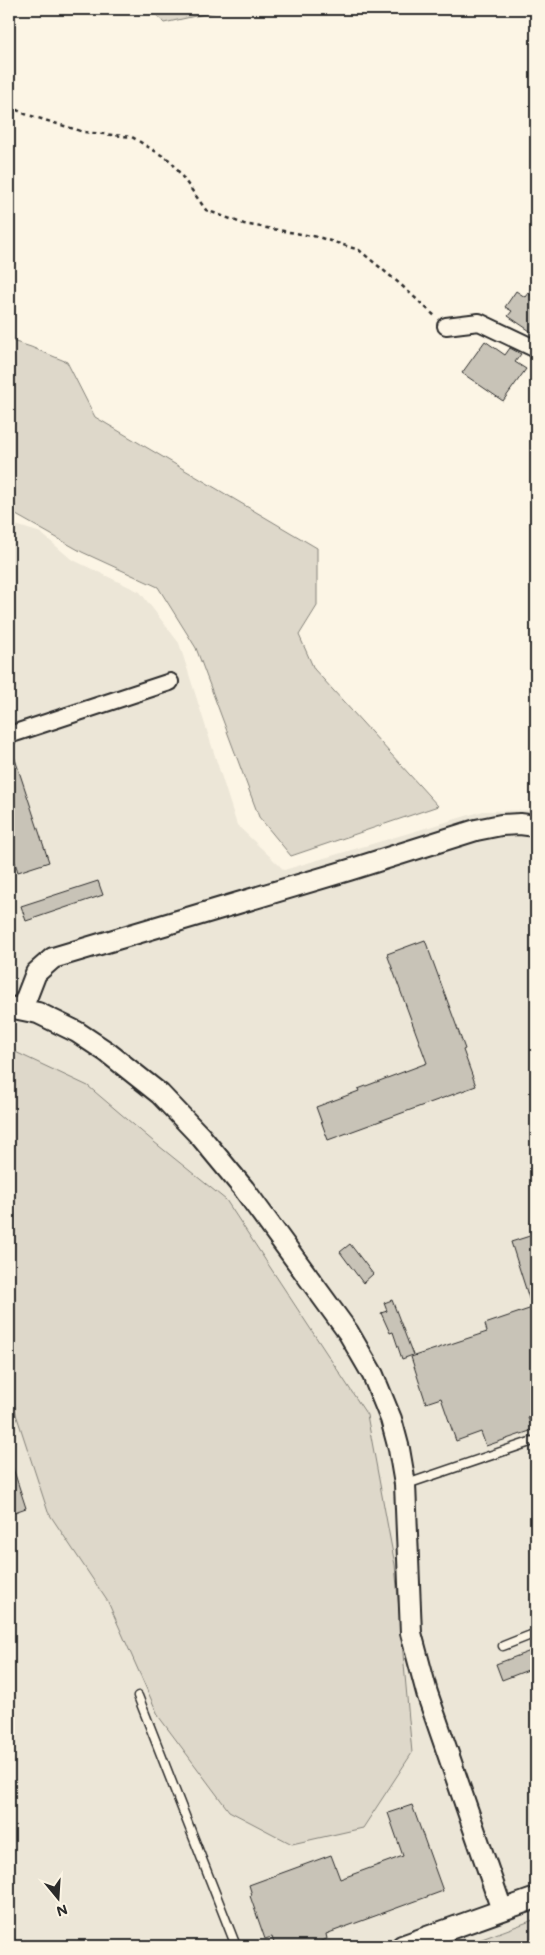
<svg xmlns="http://www.w3.org/2000/svg" width="545" height="1955" font-family="Mali,sans-serif">
	<style>
		.built { fill: #ece6d7 }
		.green { fill: #ded8ca; stroke: #84827a }
		.building { fill: #c8c3b7; stroke: #2b2b2b }
		.lines { fill: none; stroke-linecap: round; stroke-linejoin: round }
		.service-casing { stroke: #2b2b2b; stroke-width: 11 }
		.minor-casing { stroke: #2b2b2b; stroke-width: 20 }
		.tertiary-casing { stroke: #2b2b2b; stroke-width: 24 }
		.path { stroke: #2b2b2b; stroke-width: 2.5; stroke-dasharray: 4 4; stroke-linecap: butt }
		.service { stroke: #fcf5e5; stroke-width: 8 }
		.minor { stroke: #fcf5e5; stroke-width: 16 }
		.tertiary { stroke: #fcf5e5; stroke-width: 20 }
	</style>
	<rect width="100%" height="100%" fill="#fcf5e5"/>
	<filter id="ink" filterUnits="userSpaceOnUse"><feTurbulence type="fractalNoise" baseFrequency=".02" numOctaves="2"/><feDisplacementMap in="SourceGraphic" scale="10" xChannelSelector="R" yChannelSelector="G"/><feConvolveMatrix kernelMatrix="1 2 1 2 8 2 1 2 1" color-interpolation-filters="sRGB"/></filter>
	<g filter="url(#ink)">
		<path class="built" d="M9 523 41 533 71 559 140 592 179 643 237 825 284 870 483 811 536 810V1946H9Z"/>
		<path class="green" d="M151 9H227L164 23Z
			M9 340 31 347 67 362 95 417 317 548V606L299 635 314 669 438 806 291 856 259 817 196 648 158 587 82 552 9 511Z
			M9 1049 88 1086 154 1142 226 1200 367 1415 395 1565 412 1753 363 1828 292 1844 229 1811 159 1717 108 1602 48 1512 16 1414 9 1375Z
			M536 1919V1946H463Z"/>
		<path class="building" d="M516 291 525 297 528 293 536 299V335L508 316 512 311 505 307Z
			M485 341 505 355 510 348 521 354 515 362 526 369 503 401 462 373Z
			M9 747H11L49 862 18 872 9 844Z
			M98 881 103 895 26 921 21 906Z
			M425 940 465 1049 463 1050 476 1086 328 1140 316 1107 359 1091 358 1089 427 1063 387 954Z
			M536 1234V1415L528 1418 533 1430 486 1446 481 1432 456 1441 441 1398 426 1403 411 1357 487 1332 485 1324 532 1308 511 1242Z
			M350 1244 373 1274 363 1283 340 1252Z
			M392 1300 413 1355 402 1359 393 1332 390 1333 381 1313 387 1311 384 1303Z
			M9 1462H11L26 1508 9 1514Z
			M536 1649V1667L502 1680 496 1664Z
			M412 1805 443 1891 326 1934 327 1939 307 1946H275L272 1937 265 1939 250 1896 252 1895 249 1885 331 1855 340 1879 403 1856 388 1813Z"/>
		<g class="lines">
			<g class="service-casing">
				<path id="service" d="M407 1484 536 1440
					M503 1646 536 1633
					M138 1696 236 1946"/>
			</g>
			<g class="minor-casing">
				<path id="minor" d="M446 326 479 322 536 349
					M9 735 170 682"/>
			</g>
			<g class="tertiary-casing">
				<path id="tertiary" d="M9 1007 38 1013 77 1032 107 1052 160 1094 201 1137 244 1189 348 1332 373 1375 391 1419 399 1449 405 1484 411 1633 427 1693 502 1910
					M22 1009 36 973 53 958 349 870 476 830 501 825 520 824 536 826
					M402 1946 536 1898"/>
			</g>
			<path class="path" d="M9 106 25 114 84 132 132 137 171 161 206 210 244 224 318 237 359 250 400 284 436 317
				M465 1940 471 1946"/>
			<use href="#service" class="service"/>
			<use href="#minor" class="minor"/>
			<use href="#tertiary" class="tertiary"/>
		</g>
	</g>
	<rect width="545" height="1955" fill="none" stroke="#fcf5e5" stroke-width="30"/>
	<rect x="15" y="15" width="515" height="1925" fill="none" stroke="#2b2b2b" stroke-width="2" filter="url(#ink)"/>
	<g transform="translate(58 1898) rotate(162)" stroke="#fcf5e5" stroke-width="4" paint-order="stroke">
	<path d="M0-4L9 19L0 12L-9 19Z" fill="#2b2b2b"/>
	<text y="-8" font-size="14" font-weight="bold" text-anchor="middle" fill="#2b2b2b">N</text>
	</g>
</svg>
